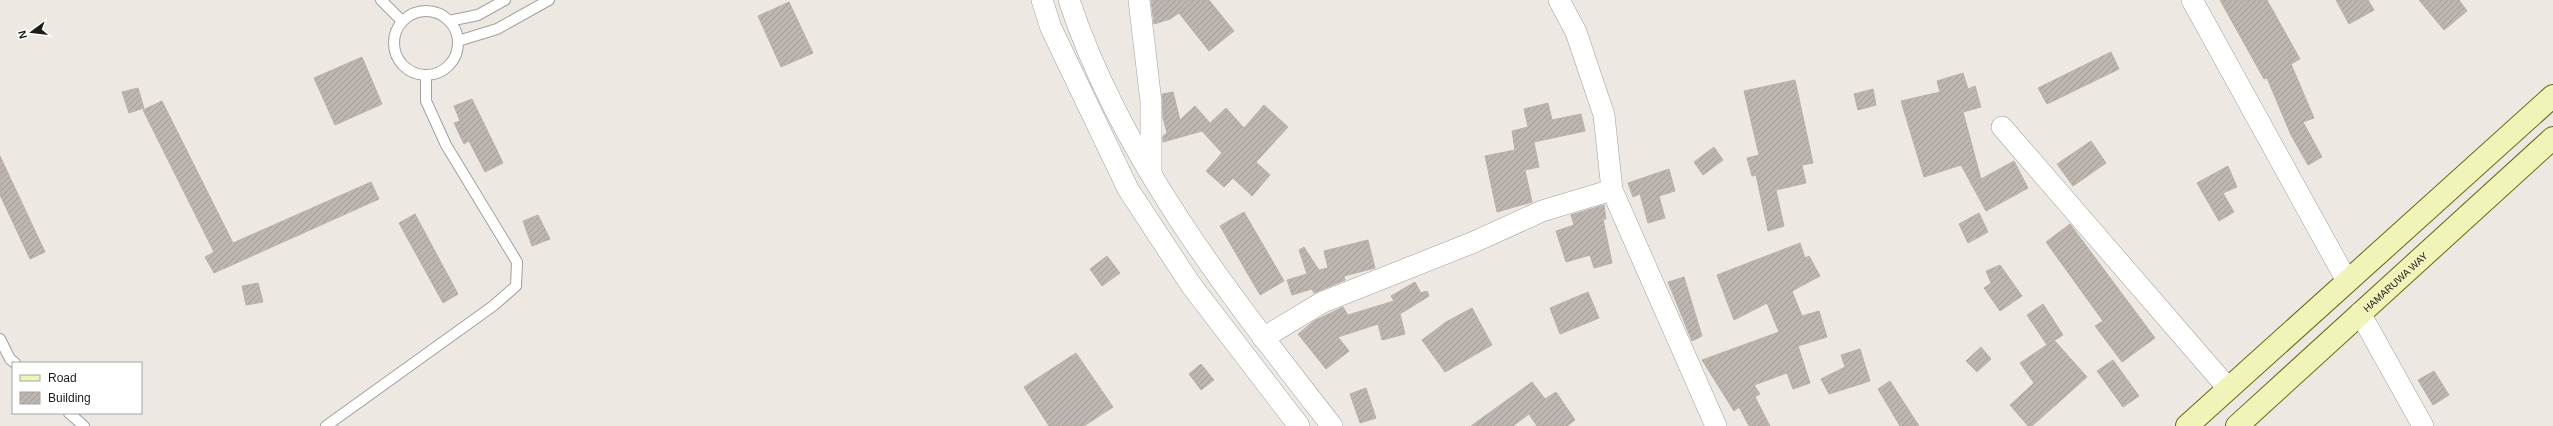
<svg xmlns="http://www.w3.org/2000/svg" width="2553" height="426" viewBox="0 0 2553 426" font-family="Helvetica,sans-serif">
<style>
.building{fill:url(#building-hatch);stroke:#bdb0a6}
.lines{fill:none;stroke-linecap:round;stroke-linejoin:round}
.service-casing{stroke:#a0a0a0;stroke-width:12}
.minor-casing{stroke:#a0a0a0;stroke-width:22}
.secondary-casing{stroke:#5e6a0c;stroke-width:24}
.service{stroke:#fff;stroke-width:10}
.minor{stroke:#fff;stroke-width:21}
.secondary{stroke:#f0f4b9;stroke-width:22}
.labels{text-anchor:middle;dominant-baseline:central;stroke-width:3;stroke-linejoin:round;paint-order:stroke}
.street-label{font-size:10px;fill:#1c1c1c;stroke:#fff}
</style>
<defs>
<pattern id="building-hatch" width="6" height="6" patternUnits="userSpaceOnUse"><rect width="6" height="6" fill="#bdb5af"/><path d="M-1 1l2-2M0 6l6-6M5 7l2-2" fill="none" stroke="#a29b96"/></pattern>
</defs>
<rect width="100%" height="100%" fill="#ede9e2"/>
<g class="building">
<polygon points="1151,0 1209,0 1234,31 1209,51 1179,13 1170,19 1154,24"/>
<polygon points="2220,0 2267,0 2300,59 2291,64 2314,118 2303,122 2322,157 2308,165 2291,135 2267,78 2264,79"/>
<polygon points="2336,0 2368,0 2374,10 2349,24"/>
<polygon points="2419,0 2459,0 2467,11 2444,30"/>
<polygon points="789,2 813,53 781,67 758,16"/>
<polygon points="2111,52 2119,69 2047,104 2038,88"/>
<polygon points="362,57 382,104 335,125 314,78"/>
<polygon points="1963,73 1968,89 1975,86 1981,107 1963,112 1981,179 2014,161 2028,188 1986,211 1961,165 1924,177 1901,101 1940,92 1937,81"/>
<polygon points="1795,80 1813,163 1802,165 1806,183 1776,190 1784,226 1768,231 1756,175 1752,176 1747,158 1759,155 1744,91"/>
<polygon points="138,88 144,108 129,113 122,92"/>
<polygon points="1873,89 1876,105 1858,110 1854,94"/>
<polygon points="1173,92 1180,120 1195,106 1210,123 1226,108 1244,128 1264,105 1288,127 1256,162 1270,175 1252,196 1233,178 1224,187 1206,171 1222,153 1202,131 1163,142 1163,136 1167,133 1163,118 1162,94"/>
<polygon points="472,99 503,163 485,172 469,141 464,144 454,123 460,121 454,106"/>
<polygon points="162,101 233,243 371,182 379,199 214,273 205,257 214,252 143,110"/>
<polygon points="1548,103 1552,120 1581,114 1585,131 1534,142 1539,167 1525,170 1532,202 1497,212 1485,156 1515,150 1512,131 1528,127 1524,109"/>
<polygon points="2091,141 2106,163 2073,186 2057,164"/>
<polygon points="1714,147 1723,160 1703,175 1694,162"/>
<polygon points="0,156 45,252 30,259 0,195"/>
<polygon points="2228,166 2237,187 2223,193 2234,212 2219,221 2197,183"/>
<polygon points="1669,169 1675,191 1659,196 1665,218 1648,223 1640,194 1633,197 1628,183"/>
<polygon points="1604,205 1606,219 1603,219 1612,263 1594,268 1590,255 1566,262 1556,231 1574,225 1571,215"/>
<polygon points="1244,212 1284,281 1260,295 1220,226"/>
<polygon points="1979,213 1988,232 1968,243 1959,224"/>
<polygon points="415,214 458,294 443,303 399,223"/>
<polygon points="538,215 550,239 532,246 523,221"/>
<polygon points="2070,224 2155,338 2122,362 2095,326 2103,321 2046,242"/>
<polygon points="1368,240 1375,268 1344,276 1345,280 1314,293 1312,289 1292,295 1287,280 1307,274 1299,250 1304,247 1319,270 1328,268 1324,251"/>
<polygon points="1800,243 1805,258 1809,256 1820,276 1792,291 1802,316 1819,311 1827,337 1798,346 1810,383 1793,389 1787,373 1754,385 1760,394 1755,397 1770,426 1749,426 1739,407 1734,411 1702,360 1779,332 1767,303 1734,320 1717,275"/>
<polygon points="1107,256 1120,273 1102,286 1090,269"/>
<polygon points="2000,265 2022,296 2000,311 1984,288 1991,283 1986,271"/>
<polygon points="1684,277 1702,336 1692,341 1668,282"/>
<polygon points="1415,282 1421,293 1427,291 1429,296 1400,314 1405,334 1382,340 1378,324 1338,337 1349,351 1326,369 1298,334 1314,321 1343,307 1348,315 1394,301 1391,296"/>
<polygon points="258,283 263,302 246,305 242,286"/>
<polygon points="1588,292 1599,318 1560,334 1550,308"/>
<polygon points="2043,304 2063,335 2047,345 2027,315"/>
<polygon points="1472,308 1492,345 1445,372 1422,340 1446,322"/>
<polygon points="2054,340 2087,377 2032,426 2028,426 2010,405 2034,383 2020,363"/>
<polygon points="1981,347 1991,359 1977,372 1966,361"/>
<polygon points="1860,349 1870,381 1829,394 1821,379 1845,367 1841,355"/>
<polygon points="1076,353 1113,407 1084,426 1049,426 1024,387"/>
<polygon points="2113,360 2139,396 2123,407 2097,371"/>
<polygon points="1201,364 1214,380 1201,390 1189,374"/>
<polygon points="2434,371 2449,395 2433,405 2418,380"/>
<polygon points="1890,381 1919,426 1900,426 1878,389"/>
<polygon points="1532,382 1545,399 1556,392 1575,420 1567,426 1537,426 1529,414 1513,426 1471,426"/>
<polygon points="1366,388 1376,418 1360,423 1350,394"/>
</g>
<g class="lines">
<g class="service-casing">
<g id="service">
<polyline points="381,0 402,21"/>
<circle cx="426" cy="43" r="32"/>
<polyline points="449,21 478,15 505,0"/>
<polyline points="458,41 497,29 549,0"/>
<polyline points="0,339 10,359 15,363"/>
<polyline points="69,413 84,426"/>
<polyline points="326,426 493,306 516,286 517,262 446,145 426,101 426,76"/>
</g>
</g>
<g class="minor-casing">
<g id="minor">
<polyline points="1042,0 1051,28 1128,189 1191,285 1299,426"/>
<path d="M1069 0C1122 160 1230 295 1332 426"/>
<polyline points="1139,0 1151,102 1151,173"/>
<polyline points="1559,0 1576,32 1604,115 1612,190 1716,426"/>
<polyline points="2192,0 2347,281"/>
<polyline points="2002,127 2227,387"/>
<polyline points="2360,313 2423,426"/>
<polyline points="1263,338 1323,302 1474,242 1542,211 1612,190"/>
</g>
</g>
<g class="secondary-casing">
<g id="secondary">
<polyline points="2187,426 2553,96"/>
<path id="s1" d="M2237 426 2553 138"/>
</g>
</g>
<use href="#service" class="service"/>
<use href="#minor" class="minor"/>
<use href="#secondary" class="secondary"/>
</g>
<g class="labels">
<g class="street-label">
<text stroke="none"><textPath href="#s1" startOffset="214">HAMARUWA WAY</textPath></text>
</g>
</g>
<rect x="12" y="362" width="130" height="52" fill="#ffffff" stroke="#a4a4a4"/>
<rect x="20" y="375" width="20" height="6" fill="#f0f4b9" stroke="#a4a4a4"/>
<text x="48" y="382" font-size="12" fill="#1c1c1c">Road</text>
<rect x="20" y="392" width="20" height="12" fill="url(#building-hatch)" stroke="#a4a4a4"/>
<text x="48" y="402" font-size="12" fill="#1c1c1c">Building</text>
<g transform="translate(32 32) rotate(255)" stroke="#ffffff" stroke-width="3" paint-order="stroke">
<path d="M0-3L7 15L0 10L-7 15Z" fill="#1c1c1c"/>
<text y="-6" font-size="11" font-weight="bold" text-anchor="middle" fill="#1c1c1c">N</text>
</g>
</svg>
